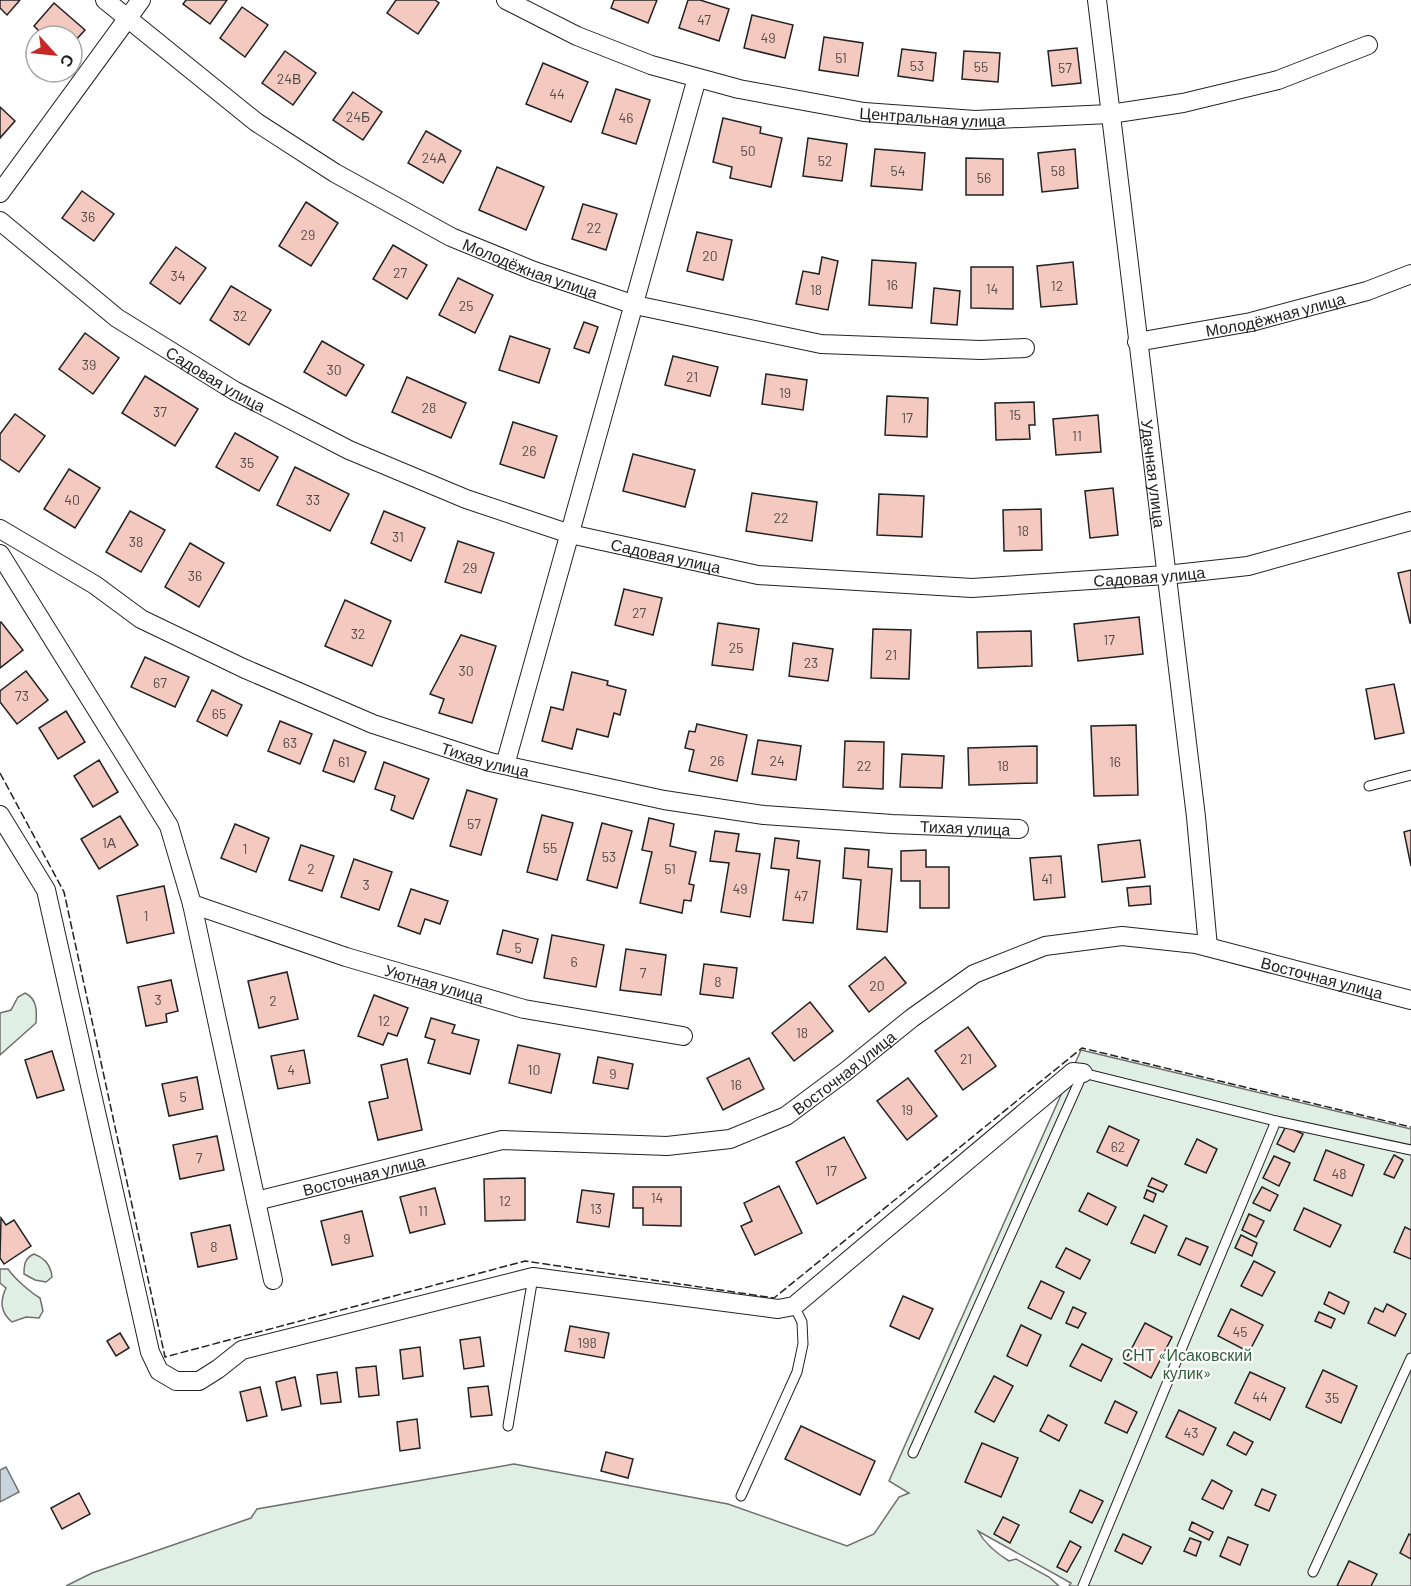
<svg xmlns="http://www.w3.org/2000/svg" width="1411" height="1586" viewBox="0 0 1411 1586" font-family="Barlow,sans-serif">
<style>
.green{fill:#e0efe3;stroke:#6f6f6f;stroke-width:1.5}
.water{fill:#c7d3dd;stroke:#6f6f6f;stroke-width:1.5}
.building{fill:#f3c9c0;stroke:#222;stroke-width:1.5}
.lines{fill:none;stroke-linecap:round;stroke-linejoin:round}
.service-casing{stroke:#222;stroke-width:11}
.minor-casing{stroke:#222;stroke-width:20}
.service{stroke:#fff;stroke-width:9}
.minor{stroke:#fff;stroke-width:18}
.fence{stroke:#222;stroke-width:1.5;stroke-dasharray:8 3;stroke-linecap:butt}
.labels{text-anchor:middle;dominant-baseline:central;stroke-width:4.5;stroke-linejoin:round;paint-order:stroke}
.number-label{font-size:14px;fill:#564c4a}
.street-label{font-size:16px;fill:#222;stroke:#fff}
.park-label{font-size:16px;fill:#2f5e38;stroke:#fff}
</style>
<rect width="100%" height="100%" fill="#fff"/>
<g class="green">
<path d="M25 993C37 999 37 1010 36 1023L0 1055V1013L11 1010 18 997Z"/>
<path d="M1081 1050 1411 1129V1586H1069L1071 1583 978 1531C985 1544 996 1553 1009 1561L1016 1559 1049 1577 1059 1586H66L92 1573 251 1518 257 1509 514 1464 728 1504 847 1546 874 1534 899 1497 909 1493 889 1481Z"/>
<path d="M34 1254C45 1258 51 1266 52 1277L46 1282 35 1280 24 1274C24 1264 25 1258 34 1254Z"/>
<path d="M0 1269H8C15 1279 30 1292 40 1298L43 1311 39 1318 26 1317 12 1322C0 1312 0 1301 6 1288L0 1283Z"/>
</g>
<polygon class="water" points="6,1467 19,1492 0,1502 0,1470"/>
<g class="building">
<polygon points="0,0 20,0 7,15 0,8"/>
<polygon points="186,0 227,0 210,24 183,4"/>
<polygon points="396,0 435,0 439,3 418,34 387,13"/>
<polygon points="614,0 657,0 648,23 611,8"/>
<polygon points="688,0 700,0 729,9 719,41 679,28"/>
<polygon points="54,3 85,30 72,44 72,36 44,36 34,26"/>
<polygon points="242,7 268,25 245,57 220,38"/>
<polygon points="752,15 793,25 785,58 744,48"/>
<polygon points="824,37 863,43 858,76 819,70"/>
<polygon points="1077,48 1081,83 1052,86 1048,51"/>
<polygon points="902,49 936,53 933,81 898,76"/>
<polygon points="285,51 316,73 293,105 262,83"/>
<polygon points="964,51 1000,53 998,82 962,79"/>
<polygon points="543,63 588,82 571,122 526,104"/>
<polygon points="616,89 650,100 636,144 602,133"/>
<polygon points="353,92 382,112 363,140 333,120"/>
<polygon points="0,107 15,121 0,138"/>
<polygon points="723,118 761,127 760,133 782,138 771,187 730,178 732,167 713,162"/>
<polygon points="426,131 461,151 443,183 408,163"/>
<polygon points="808,138 847,144 842,181 803,176"/>
<polygon points="875,149 925,153 922,190 871,186"/>
<polygon points="1075,149 1078,188 1042,192 1038,153"/>
<polygon points="966,158 1003,159 1003,195 966,195"/>
<polygon points="497,167 544,187 526,230 479,210"/>
<polygon points="82,191 114,214 94,241 62,218"/>
<polygon points="306,202 338,223 311,266 279,246"/>
<polygon points="583,204 617,214 606,250 572,239"/>
<polygon points="697,232 732,240 723,280 687,271"/>
<polygon points="393,245 427,265 407,299 373,279"/>
<polygon points="176,247 206,268 180,304 150,283"/>
<polygon points="822,257 838,261 828,310 796,304 803,271 819,274"/>
<polygon points="872,260 916,263 912,308 869,305"/>
<polygon points="1073,262 1077,304 1041,307 1037,266"/>
<polygon points="971,267 1013,267 1013,309 971,308"/>
<polygon points="458,278 493,295 475,333 439,315"/>
<polygon points="231,286 271,310 249,345 210,320"/>
<polygon points="934,288 960,291 957,325 931,323"/>
<polygon points="584,322 598,327 589,353 574,348"/>
<polygon points="85,333 119,358 93,394 59,369"/>
<polygon points="510,336 550,349 539,383 499,370"/>
<polygon points="322,341 364,365 346,396 304,372"/>
<polygon points="673,356 718,367 710,396 665,385"/>
<polygon points="766,374 807,380 803,410 762,404"/>
<polygon points="145,376 198,409 175,446 122,413"/>
<polygon points="407,377 466,403 451,438 392,412"/>
<polygon points="887,396 928,398 927,437 885,435"/>
<polygon points="1034,402 1035,425 1029,425 1030,439 996,440 995,403"/>
<polygon points="15,414 45,436 19,472 0,459 0,434"/>
<polygon points="1098,415 1101,452 1056,455 1053,419"/>
<polygon points="513,422 557,436 544,478 500,464"/>
<polygon points="235,433 278,457 259,491 216,467"/>
<polygon points="633,454 695,470 685,507 623,491"/>
<polygon points="295,467 349,494 330,531 277,505"/>
<polygon points="69,469 100,488 75,528 44,509"/>
<polygon points="1113,488 1118,535 1090,538 1085,491"/>
<polygon points="752,493 817,502 812,541 746,531"/>
<polygon points="879,494 924,496 922,537 877,535"/>
<polygon points="1041,509 1042,550 1004,551 1003,510"/>
<polygon points="130,511 165,530 141,572 106,552"/>
<polygon points="384,511 425,528 411,561 371,543"/>
<polygon points="458,541 494,553 481,593 445,582"/>
<polygon points="190,543 224,563 199,607 165,587"/>
<polygon points="1411,570 1411,623 1410,623 1398,573"/>
<polygon points="624,589 662,598 653,635 615,625"/>
<polygon points="345,600 391,621 372,666 325,646"/>
<polygon points="1139,617 1143,654 1078,661 1074,624"/>
<polygon points="1,622 23,650 0,668 0,623"/>
<polygon points="718,623 759,629 753,670 712,665"/>
<polygon points="873,629 911,630 909,679 871,678"/>
<polygon points="1031,631 1032,666 978,668 977,632"/>
<polygon points="461,635 496,646 472,723 439,713 444,699 430,694"/>
<polygon points="793,643 833,649 828,681 789,676"/>
<polygon points="145,657 189,677 175,707 131,687"/>
<polygon points="26,671 48,700 17,724 0,702 0,691"/>
<polygon points="572,672 608,681 607,685 626,690 620,715 614,713 608,737 577,729 572,749 542,741 551,707 563,710"/>
<polygon points="1394,684 1404,733 1375,739 1366,689"/>
<polygon points="212,690 242,705 227,736 197,721"/>
<polygon points="66,711 85,742 58,759 39,728"/>
<polygon points="280,721 312,734 300,764 268,751"/>
<polygon points="697,724 747,735 737,781 689,771 694,750 685,748 689,731 695,732"/>
<polygon points="1136,725 1138,795 1094,796 1091,726"/>
<polygon points="334,740 366,752 354,782 323,771"/>
<polygon points="758,740 801,746 796,780 752,774"/>
<polygon points="845,741 884,742 883,789 843,787"/>
<polygon points="1037,746 1037,783 969,785 968,748"/>
<polygon points="902,754 944,756 942,788 900,787"/>
<polygon points="99,760 118,792 93,807 74,776"/>
<polygon points="384,762 429,779 413,819 391,810 395,796 375,789"/>
<polygon points="467,790 497,799 481,855 450,846"/>
<polygon points="542,815 573,823 557,880 527,872"/>
<polygon points="120,816 138,845 99,869 81,839"/>
<polygon points="649,818 674,824 670,846 696,852 689,884 694,885 691,901 684,900 682,913 640,903 652,852 642,850"/>
<polygon points="602,823 632,831 617,888 587,880"/>
<polygon points="235,824 269,838 256,872 221,858"/>
<polygon points="1411,830 1411,866 1404,832"/>
<polygon points="715,831 739,834 736,851 760,854 750,917 721,912 729,863 710,861"/>
<polygon points="775,838 799,841 797,858 820,861 813,923 783,920 789,870 771,868"/>
<polygon points="1140,840 1145,877 1102,882 1098,845"/>
<polygon points="301,845 334,856 322,891 289,880"/>
<polygon points="845,848 869,850 868,867 892,869 887,932 857,929 861,880 843,878"/>
<polygon points="926,850 926,867 949,867 949,908 920,908 920,881 901,881 901,851"/>
<polygon points="1061,856 1065,897 1034,900 1030,858"/>
<polygon points="354,859 392,872 379,910 341,897"/>
<polygon points="164,886 174,933 127,943 117,896"/>
<polygon points="1150,886 1151,904 1129,906 1127,888"/>
<polygon points="411,889 448,901 440,924 425,919 420,934 398,926"/>
<polygon points="503,930 538,939 532,963 497,954"/>
<polygon points="552,935 604,945 596,987 544,978"/>
<polygon points="626,949 666,955 661,995 620,990"/>
<polygon points="885,957 906,983 869,1012 849,986"/>
<polygon points="704,964 737,968 733,998 700,994"/>
<polygon points="287,972 298,1019 259,1028 248,981"/>
<polygon points="171,980 178,1011 166,1014 167,1022 146,1026 138,987"/>
<polygon points="374,995 408,1008 397,1036 388,1033 383,1045 358,1036"/>
<polygon points="810,1002 833,1031 794,1061 772,1033"/>
<polygon points="431,1018 455,1025 452,1033 479,1040 470,1074 428,1063 435,1040 425,1037"/>
<polygon points="968,1027 996,1066 963,1090 935,1051"/>
<polygon points="518,1045 560,1054 551,1093 509,1083"/>
<polygon points="304,1050 310,1083 278,1089 271,1056"/>
<polygon points="52,1051 64,1090 37,1098 25,1060"/>
<polygon points="598,1057 633,1064 628,1089 593,1083"/>
<polygon points="749,1058 764,1089 723,1110 707,1078"/>
<polygon points="407,1059 422,1130 378,1140 369,1102 388,1098 381,1065"/>
<polygon points="197,1077 203,1109 169,1116 162,1084"/>
<polygon points="908,1078 937,1116 907,1140 877,1101"/>
<polygon points="1109,1126 1139,1140 1127,1166 1097,1152"/>
<polygon points="1286,1126 1303,1134 1294,1152 1277,1144"/>
<polygon points="217,1136 224,1170 180,1179 173,1145"/>
<polygon points="844,1137 866,1178 817,1204 796,1162"/>
<polygon points="1197,1139 1217,1149 1206,1173 1185,1164"/>
<polygon points="1326,1150 1364,1165 1352,1196 1314,1180"/>
<polygon points="1394,1155 1403,1160 1394,1178 1384,1174"/>
<polygon points="1274,1156 1290,1163 1279,1186 1263,1178"/>
<polygon points="525,1178 525,1220 485,1221 484,1179"/>
<polygon points="1152,1178 1167,1185 1163,1192 1148,1186"/>
<polygon points="779,1186 802,1233 755,1255 741,1226 752,1221 744,1203"/>
<polygon points="633,1187 681,1187 681,1226 643,1225 643,1208 633,1208"/>
<polygon points="1262,1187 1278,1195 1270,1211 1253,1203"/>
<polygon points="435,1188 445,1224 410,1233 400,1197"/>
<polygon points="582,1190 614,1194 609,1227 577,1222"/>
<polygon points="1147,1190 1156,1194 1153,1202 1144,1198"/>
<polygon points="1088,1193 1116,1207 1107,1225 1079,1211"/>
<polygon points="1304,1208 1341,1225 1330,1247 1294,1230"/>
<polygon points="362,1211 373,1256 332,1265 321,1221"/>
<polygon points="1249,1214 1264,1221 1256,1237 1242,1230"/>
<polygon points="1144,1215 1167,1226 1155,1253 1131,1243"/>
<polygon points="1,1218 6,1225 14,1220 31,1246 4,1264 0,1258"/>
<polygon points="230,1225 237,1259 198,1267 191,1233"/>
<polygon points="1405,1227 1411,1230 1411,1259 1394,1252"/>
<polygon points="1241,1235 1257,1243 1252,1256 1235,1248"/>
<polygon points="1186,1238 1208,1247 1200,1265 1178,1255"/>
<polygon points="1066,1248 1090,1260 1080,1279 1056,1267"/>
<polygon points="1254,1261 1275,1272 1262,1296 1241,1286"/>
<polygon points="1041,1281 1064,1292 1051,1319 1028,1308"/>
<polygon points="1329,1292 1349,1302 1344,1314 1324,1304"/>
<polygon points="903,1296 933,1309 919,1339 890,1326"/>
<polygon points="1387,1304 1406,1314 1395,1336 1368,1323 1375,1308 1383,1312"/>
<polygon points="1073,1307 1086,1313 1078,1328 1066,1323"/>
<polygon points="1231,1309 1263,1325 1249,1352 1218,1336"/>
<polygon points="1319,1312 1335,1319 1331,1328 1315,1321"/>
<polygon points="1145,1323 1172,1337 1151,1378 1124,1363"/>
<polygon points="1021,1325 1041,1335 1027,1366 1007,1356"/>
<polygon points="570,1326 609,1333 604,1358 565,1351"/>
<polygon points="120,1333 129,1348 116,1356 107,1341"/>
<polygon points="480,1337 484,1366 464,1369 460,1340"/>
<polygon points="1082,1344 1112,1359 1101,1381 1070,1366"/>
<polygon points="420,1347 423,1376 403,1379 400,1350"/>
<polygon points="376,1366 379,1395 359,1397 356,1368"/>
<polygon points="1323,1370 1357,1386 1341,1423 1306,1407"/>
<polygon points="337,1372 341,1402 321,1404 317,1375"/>
<polygon points="1250,1372 1285,1388 1270,1420 1235,1403"/>
<polygon points="994,1376 1013,1386 994,1422 975,1412"/>
<polygon points="295,1377 301,1406 282,1410 276,1382"/>
<polygon points="488,1386 492,1415 471,1417 468,1388"/>
<polygon points="260,1387 267,1416 247,1421 240,1392"/>
<polygon points="1115,1401 1137,1412 1127,1433 1105,1423"/>
<polygon points="1179,1410 1216,1428 1203,1455 1166,1437"/>
<polygon points="1048,1415 1067,1425 1059,1441 1040,1431"/>
<polygon points="417,1419 420,1448 400,1451 397,1422"/>
<polygon points="801,1426 875,1461 860,1495 785,1459"/>
<polygon points="1234,1432 1253,1442 1246,1455 1227,1445"/>
<polygon points="982,1443 1018,1458 1001,1497 965,1482"/>
<polygon points="606,1452 633,1459 628,1478 601,1471"/>
<polygon points="1212,1480 1232,1491 1223,1509 1202,1499"/>
<polygon points="1262,1489 1276,1495 1269,1511 1255,1505"/>
<polygon points="1080,1490 1103,1501 1092,1523 1070,1512"/>
<polygon points="79,1493 90,1514 62,1529 51,1508"/>
<polygon points="1003,1517 1019,1525 1010,1543 994,1534"/>
<polygon points="1192,1522 1213,1532 1209,1540 1189,1530"/>
<polygon points="1123,1534 1151,1547 1142,1564 1115,1551"/>
<polygon points="1409,1534 1411,1535 1411,1559 1400,1553"/>
<polygon points="1228,1537 1248,1545 1240,1565 1220,1556"/>
<polygon points="1190,1538 1201,1542 1196,1556 1184,1551"/>
<polygon points="1070,1541 1081,1547 1067,1572 1057,1567"/>
<polygon points="1349,1561 1377,1574 1371,1586 1337,1586"/>
</g>
<g class="lines">
<g class="service-casing">
<g id="service">
<polyline points="1369,786 1411,775"/>
<polyline points="508,1426 533,1277"/>
<polyline points="913,1453 1083,1073 1276,1121 1411,1150"/>
<polyline points="741,1496 797,1372 803,1344 802,1322 794,1306"/>
<polyline points="1313,1572 1411,1358"/>
<polyline points="1083,1586 1276,1121"/>
</g>
</g>
<g class="minor-casing">
<g id="minor">
<path id="s1" d="M105 0 256 122 335 173 451 237 534 271 635 305 821 344 981 350 1025 348"/>
<path id="s2" d="M506 0 577 36 651 65 739 89 864 112 975 120 1110 114 1183 103 1278 80 1368 45"/>
<path id="s3" d="M1097 0 1196 817 1208 947"/>
<polyline points="0,193 141,0"/>
<path id="s4" d="M0 221 117 318 235 391 349 450 466 499 570 534 758 575 972 588 1166 575 1248 566 1411 521"/>
<path id="s5" d="M1137 342 1251 322 1367 291 1411 274"/>
<path id="s6" d="M0 529 95 585 141 619 243 668 373 724 490 762 664 800 764 815 892 824 1019 829"/>
<polyline points="0,554 169,826 192,904 273,1280"/>
<polyline points="505,765 697,78"/>
<polyline points="0,815 46,890 150,1352 159,1371 176,1381 199,1381 218,1369 242,1350 533,1277 778,1309 794,1306 1073,1072 1083,1073"/>
<path id="s7" d="M192 904 346 957 524 1009 683 1036"/>
<path id="s8" d="M256 1201 502 1140 667 1146 730 1139 786 1116 845 1072 912 1018 974 974 1045 946 1122 936 1196 944 1411 1000"/>
</g>
</g>
<use href="#service" class="service"/>
<use href="#minor" class="minor"/>
<polyline class="fence" points="0,773 64,892 165,1357 525,1261 774,1298 1082,1048 1411,1127"/>
</g>
<g class="labels">
<g class="number-label">
<text x="704" y="19">47</text>
<text x="768" y="37">49</text>
<text x="841" y="57">51</text>
<text x="917" y="65">53</text>
<text x="981" y="66">55</text>
<text x="1065" y="67">57</text>
<text x="289" y="78">24В</text>
<text x="557" y="93">44</text>
<text x="358" y="116">24Б</text>
<text x="626" y="117">46</text>
<text x="748" y="150">50</text>
<text x="434" y="157">24А</text>
<text x="825" y="160">52</text>
<text x="898" y="170">54</text>
<text x="1058" y="170">58</text>
<text x="984" y="177">56</text>
<text x="88" y="216">36</text>
<text x="594" y="227">22</text>
<text x="308" y="234">29</text>
<text x="710" y="255">20</text>
<text x="400" y="272">27</text>
<text x="178" y="275">34</text>
<text x="892" y="284">16</text>
<text x="1057" y="285">12</text>
<text x="992" y="288">14</text>
<text x="816" y="289">18</text>
<text x="466" y="305">25</text>
<text x="240" y="315">32</text>
<text x="89" y="364">39</text>
<text x="334" y="369">30</text>
<text x="692" y="376">21</text>
<text x="785" y="392">19</text>
<text x="429" y="407">28</text>
<text x="160" y="411">37</text>
<text x="1015" y="414">15</text>
<text x="907" y="417">17</text>
<text x="1077" y="435">11</text>
<text x="529" y="450">26</text>
<text x="247" y="462">35</text>
<text x="72" y="499">40</text>
<text x="313" y="499">33</text>
<text x="781" y="517">22</text>
<text x="1023" y="530">18</text>
<text x="398" y="536">31</text>
<text x="136" y="541">38</text>
<text x="470" y="567">29</text>
<text x="195" y="575">36</text>
<text x="639" y="612">27</text>
<text x="358" y="633">32</text>
<text x="1109" y="639">17</text>
<text x="736" y="647">25</text>
<text x="891" y="654">21</text>
<text x="811" y="662">23</text>
<text x="466" y="670">30</text>
<text x="160" y="682">67</text>
<text x="22" y="695">73</text>
<text x="219" y="713">65</text>
<text x="290" y="742">63</text>
<text x="717" y="760">26</text>
<text x="777" y="760">24</text>
<text x="344" y="761">61</text>
<text x="1115" y="761">16</text>
<text x="864" y="765">22</text>
<text x="1003" y="765">18</text>
<text x="474" y="823">57</text>
<text x="109" y="842">1А</text>
<text x="550" y="847">55</text>
<text x="245" y="848">1</text>
<text x="609" y="856">53</text>
<text x="311" y="868">2</text>
<text x="670" y="868">51</text>
<text x="1047" y="878">41</text>
<text x="366" y="884">3</text>
<text x="740" y="888">49</text>
<text x="801" y="895">47</text>
<text x="146" y="915">1</text>
<text x="518" y="947">5</text>
<text x="574" y="961">6</text>
<text x="643" y="972">7</text>
<text x="718" y="981">8</text>
<text x="877" y="985">20</text>
<text x="158" y="999">3</text>
<text x="273" y="1000">2</text>
<text x="384" y="1020">12</text>
<text x="802" y="1032">18</text>
<text x="966" y="1058">21</text>
<text x="291" y="1069">4</text>
<text x="534" y="1069">10</text>
<text x="613" y="1073">9</text>
<text x="736" y="1084">16</text>
<text x="183" y="1096">5</text>
<text x="907" y="1109">19</text>
<text x="1118" y="1146">62</text>
<text x="199" y="1157">7</text>
<text x="831" y="1170">17</text>
<text x="1339" y="1173">48</text>
<text x="657" y="1197">14</text>
<text x="505" y="1200">12</text>
<text x="596" y="1208">13</text>
<text x="423" y="1210">11</text>
<text x="347" y="1238">9</text>
<text x="214" y="1246">8</text>
<text x="1240" y="1331">45</text>
<text x="587" y="1342">198</text>
<text x="1260" y="1396">44</text>
<text x="1332" y="1397">35</text>
<text x="1191" y="1432">43</text>
</g>
<g class="street-label">
<text stroke="none"><textPath href="#s2" startOffset="446">Центральная улица</textPath></text>
<text stroke="none"><textPath href="#s1" startOffset="506">Молодёжная улица</textPath></text>
<text stroke="none"><textPath href="#s5" startOffset="141">Молодёжная улица</textPath></text>
<text stroke="none"><textPath href="#s4" startOffset="268">Садовая улица</textPath></text>
<text stroke="none"><textPath href="#s3" startOffset="477">Удачная улица</textPath></text>
<text stroke="none"><textPath href="#s4" startOffset="754">Садовая улица</textPath></text>
<text stroke="none"><textPath href="#s4" startOffset="1240">Садовая улица</textPath></text>
<text stroke="none"><textPath href="#s6" startOffset="540">Тихая улица</textPath></text>
<text stroke="none"><textPath href="#s6" startOffset="1026">Тихая улица</textPath></text>
<text stroke="none"><textPath href="#s8" startOffset="1137">Восточная улица</textPath></text>
<text stroke="none"><textPath href="#s7" startOffset="255">Уютная улица</textPath></text>
<text stroke="none"><textPath href="#s8" startOffset="615">Восточная улица</textPath></text>
<text stroke="none"><textPath href="#s8" startOffset="111">Восточная улица</textPath></text>
</g>
<g class="park-label">
<text x="1187" y="1354">СНТ «Исаковский<tspan x="1187" dy="18">кулик»</tspan></text>
</g>
</g>
<g transform="translate(54 54) rotate(117)"><circle r="28" fill="#ffffff" stroke="#a7a7a7" stroke-width="1.5"/>
<path d="M0-4.5L10 22L0 15L-10 22Z" fill="#c62828"/>
<text y="-9" font-size="16" font-weight="bold" text-anchor="middle" fill="#222222">С</text>
</g>
</svg>
